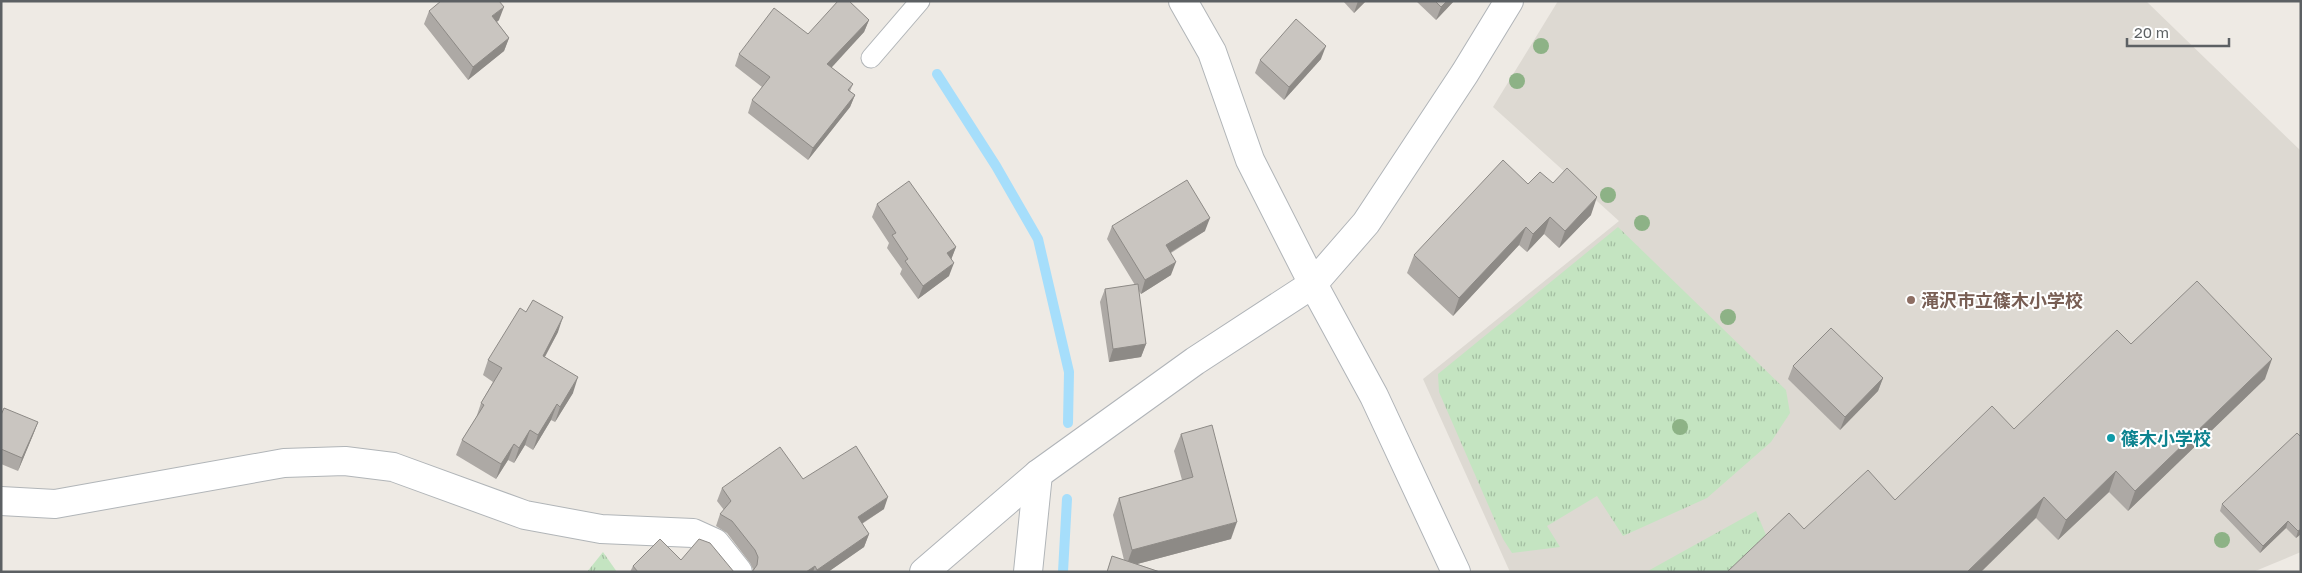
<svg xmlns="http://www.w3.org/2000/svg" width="2302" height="573" viewBox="0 0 2302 573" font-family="'Golos Text','Noto Sans JP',sans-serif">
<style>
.education{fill:#ddd9d2}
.grass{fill:url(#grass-tufts)}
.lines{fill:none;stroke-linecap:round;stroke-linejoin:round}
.stream{stroke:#a6defb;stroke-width:10}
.lane-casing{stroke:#b1b5b8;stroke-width:21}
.street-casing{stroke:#b1b5b8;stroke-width:30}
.secondary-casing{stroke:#b0b4b8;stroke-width:30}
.lane{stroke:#fff;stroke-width:19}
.street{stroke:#fff;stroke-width:28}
.secondary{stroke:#fff;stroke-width:28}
.tree{fill:#8db286}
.wall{fill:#ada9a5}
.shaded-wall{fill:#8d8a86}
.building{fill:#c9c5c0;stroke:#8d8a86}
.education-dot{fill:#8d6e63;stroke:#fff;stroke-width:2}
.culture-dot{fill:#0f9aa8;stroke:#fff;stroke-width:2}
.labels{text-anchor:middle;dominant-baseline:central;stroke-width:4;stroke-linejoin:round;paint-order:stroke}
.education-label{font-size:18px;font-weight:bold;fill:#785e54;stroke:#fff;text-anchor:start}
.culture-label{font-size:18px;font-weight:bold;fill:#0d838f;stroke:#fff;text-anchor:start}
</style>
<defs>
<pattern id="grass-tufts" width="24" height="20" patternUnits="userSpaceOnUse" patternTransform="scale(1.25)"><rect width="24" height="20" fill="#c4e4c1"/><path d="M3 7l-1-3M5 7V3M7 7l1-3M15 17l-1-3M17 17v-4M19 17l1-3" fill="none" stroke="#a2bca0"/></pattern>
</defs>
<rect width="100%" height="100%" fill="#eeeae4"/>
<polygon class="education" points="1558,1 2146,1 2301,151 2301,552 2253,572 1510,572 1423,379 1619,221 1493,107"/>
<g class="grass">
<polygon points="1618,227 1786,390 1790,413 1771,442 1707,498 1623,536 1597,496 1547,526 1560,547 1512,553 1503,539 1439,392 1438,374"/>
<polygon points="1756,511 1766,535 1730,572 1646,572"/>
<polygon points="603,552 617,572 587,572"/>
</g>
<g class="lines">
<g class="stream">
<polyline points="937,74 996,166 1038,239 1069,372 1068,423"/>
<polyline points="1063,572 1067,499"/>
</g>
<g class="lane-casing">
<polyline id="lane" points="871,58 920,1"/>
</g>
<g class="street-casing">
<g id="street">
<polyline points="1183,1 1212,52 1250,160 1313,284"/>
<polyline points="1,501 55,504 284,463 345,461 393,467 525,515 601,529 693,533 715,543 738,572"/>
<polyline points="1028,572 1038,474"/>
</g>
</g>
<g class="secondary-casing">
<g id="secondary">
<polyline points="1313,284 1374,396 1456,572"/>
<polyline points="924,572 1038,474 1195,361 1313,284 1366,223 1465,73 1509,1"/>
</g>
</g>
<use href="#lane" class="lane"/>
<use href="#street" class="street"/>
<use href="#secondary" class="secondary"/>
</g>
<g class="tree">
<circle cx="1541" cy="46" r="8"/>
<circle cx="1517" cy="81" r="8"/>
<circle cx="1608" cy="195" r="8"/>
<circle cx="1642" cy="223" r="8"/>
<circle cx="1728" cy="317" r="8"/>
<circle cx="1680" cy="427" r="8"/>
<circle cx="2222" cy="540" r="8"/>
</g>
<g class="wall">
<polygon points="1343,1 1366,1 1354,13"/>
<polygon points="1416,1 1454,1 1436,20"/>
<polygon points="429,11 499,20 497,22 509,38 504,51 468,80 424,24"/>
<polygon points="869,20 864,32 831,67 853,84 850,91 855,95 850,107 808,160 748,113 752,100 762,87 735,66 739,54 808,34"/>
<polygon points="1321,59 1284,100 1255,73 1260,60"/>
<polygon points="1553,183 1591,215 1559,248 1544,234 1527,252 1519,245 1453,316 1407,273 1414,255 1528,184"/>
<polygon points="877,204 956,247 951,259 949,276 918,299 900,274 902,269 887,248 889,243 872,217"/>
<polygon points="1112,226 1205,231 1171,253 1171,275 1141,294 1138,290 1146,344 1141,357 1109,362 1100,302 1105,289 1135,285 1107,239"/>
<polygon points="558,332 545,357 573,393 555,422 551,420 533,450 525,445 514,463 508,460 496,479 456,455 462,440 476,418 481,403 493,382 483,375 488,360"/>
<polygon points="2131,344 2265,379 2128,511 2109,492 2058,540 2036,518 1804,529 1895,500 2014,429"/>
<polygon points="1793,366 1883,378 1878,391 1840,430 1788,379"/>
<polygon points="1,415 38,422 33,435 18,471 1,464"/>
<polygon points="1181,434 1231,539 1137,564 1160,572 1107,572 1112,556 1124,560 1113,515 1119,498 1182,480 1174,451"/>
<polygon points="2301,437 2301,534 2296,538 2286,528 2260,553 2220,511 2222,504"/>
<polygon points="803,479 884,509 862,524 869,534 864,547 828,572 752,572 753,569 750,563 727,533 716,526 720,514 724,510 717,501 722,488"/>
<polygon points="681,560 734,572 630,572 633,566"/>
</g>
<g class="shaded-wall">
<polygon points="1358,1 1366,1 1354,13"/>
<polygon points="1447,1 1454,1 1436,20 1441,7"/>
<polygon points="504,7 499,20 487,29 492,16"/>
<polygon points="869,20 864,32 823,77 827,64"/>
<polygon points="509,38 504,51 468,80 473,67"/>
<polygon points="1326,46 1321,59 1284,100 1289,87"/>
<polygon points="855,95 850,107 808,160 813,148"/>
<polygon points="1597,197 1591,215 1559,248 1565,231"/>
<polygon points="1550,217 1544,234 1527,252 1533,234"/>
<polygon points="1210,218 1205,231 1161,258 1166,245"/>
<polygon points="1526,227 1519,245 1453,316 1459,298"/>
<polygon points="956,247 951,260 947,253"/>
<polygon points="1176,262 1171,275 1141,294 1145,280"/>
<polygon points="954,263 949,276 918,299 923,286"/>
<polygon points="563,317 558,332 537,371 543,356"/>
<polygon points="1146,344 1141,357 1109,362 1113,349"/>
<polygon points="2272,359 2265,379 2128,511 2135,491"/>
<polygon points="578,377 573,393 555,422 560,407"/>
<polygon points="1883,378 1878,391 1840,430 1845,417"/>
<polygon points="557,404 551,420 533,450 538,435"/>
<polygon points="38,422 33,435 18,471 22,458"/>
<polygon points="530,430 525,445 514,463 519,448"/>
<polygon points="514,444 508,460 496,479 501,464"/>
<polygon points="2116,471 2109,492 2058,540 2066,520"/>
<polygon points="888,497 884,509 853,529 858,517"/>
<polygon points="2044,497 2036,518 1981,572 1967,572"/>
<polygon points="2288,521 2286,528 2260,553 2263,546"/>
<polygon points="1237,522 1231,539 1126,567 1132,550"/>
<polygon points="2301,529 2301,534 2296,538 2298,531"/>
<polygon points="869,534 864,547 828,572 816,572 817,570"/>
<polygon points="815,566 813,572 806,572"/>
</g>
<g class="building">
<polygon points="441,1 499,1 504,7 492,16 509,38 473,67 429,11"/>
<polygon points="838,1 849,1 869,20 827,64 853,84 848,90 855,95 813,148 752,100 770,77 739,54 774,8 808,34"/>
<polygon points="1435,1 1447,1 1441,7"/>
<polygon points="1296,19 1326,46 1289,87 1260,60"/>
<polygon points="1503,160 1528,184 1540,172 1553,183 1567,168 1597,197 1565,231 1550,217 1533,234 1526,227 1459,298 1414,255"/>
<polygon points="1187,180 1210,218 1166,245 1176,262 1145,280 1112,226"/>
<polygon points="909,181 956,247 947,253 954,263 923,286 905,261 908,259 892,235 896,233 877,204"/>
<polygon points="2197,281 2272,359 2135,491 2116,471 2066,520 2044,497 1967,572 1727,572 1789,513 1804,529 1868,470 1895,500 1992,406 2014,429 2117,330 2131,344"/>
<polygon points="1138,284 1146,344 1113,349 1105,289"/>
<polygon points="533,300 563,317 543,356 578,377 560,407 557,404 538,435 530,430 519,448 514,444 501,464 462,440 484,405 481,403 502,368 488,360 520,308 526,312"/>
<polygon points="1831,328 1883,378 1845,417 1793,366"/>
<polygon points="4,408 38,422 22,458 1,449 1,415"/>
<polygon points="1212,425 1237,522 1132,550 1119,498 1193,477 1181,434"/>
<polygon points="2297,433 2301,437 2301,529 2298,531 2288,521 2263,546 2222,504"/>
<polygon points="856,446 888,497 858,517 869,534 817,570 815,566 806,572 752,572 757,565 758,557 755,550 732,521 720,514 731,501 722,488 780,447 803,479"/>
<polygon points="660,539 681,560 699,539 710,543 734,572 638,572 633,566"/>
<polygon points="1112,556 1160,572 1107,572"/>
</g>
<circle class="education-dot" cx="1911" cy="300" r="5"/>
<circle class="culture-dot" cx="2111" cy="438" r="5"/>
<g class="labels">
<g class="education-label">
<text x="1921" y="300">滝沢市立篠木小学校</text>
</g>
<g class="culture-label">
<text x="2121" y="438">篠木小学校</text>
</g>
</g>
<rect width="2302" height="573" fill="none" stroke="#5c6063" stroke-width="5"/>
<path d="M2127 38v8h102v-8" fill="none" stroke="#5c6063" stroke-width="2.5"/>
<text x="2134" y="38" font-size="15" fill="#5c6063" stroke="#ffffff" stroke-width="4" paint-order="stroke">20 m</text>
</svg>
